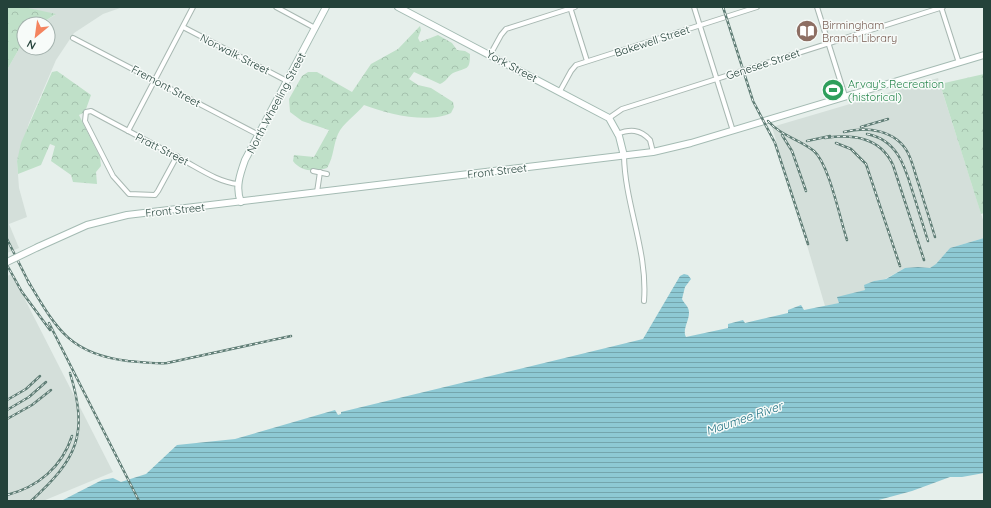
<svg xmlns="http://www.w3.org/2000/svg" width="991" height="508" viewBox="0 0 991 508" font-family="Quicksand,sans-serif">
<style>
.built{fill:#d4dfda}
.forest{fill:url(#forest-crowns)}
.water{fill:url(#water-rules)}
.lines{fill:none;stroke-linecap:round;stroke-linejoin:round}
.street-casing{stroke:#a8b8b2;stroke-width:6}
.secondary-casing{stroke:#a4bbb3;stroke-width:8}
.street{stroke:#fff;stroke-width:4}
.secondary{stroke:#fff;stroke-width:6}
.rail-casing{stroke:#5f7d75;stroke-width:2.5}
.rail{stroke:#f7fbf9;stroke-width:1;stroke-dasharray:3;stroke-linecap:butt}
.secondary-bridge-casing{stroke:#a4bbb3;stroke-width:8;stroke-linecap:butt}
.secondary-bridge{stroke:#fff;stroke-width:6}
.labels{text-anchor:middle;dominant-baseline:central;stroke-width:3;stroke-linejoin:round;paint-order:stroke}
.education-label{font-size:11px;fill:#785e54;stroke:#f7fbf9;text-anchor:start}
.street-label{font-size:11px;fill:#24423a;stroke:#f7fbf9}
.leisure-label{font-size:11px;fill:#27864d;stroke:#f7fbf9;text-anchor:start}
.water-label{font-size:12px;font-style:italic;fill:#1c6f80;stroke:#f7fbf9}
</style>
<defs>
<pattern id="forest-crowns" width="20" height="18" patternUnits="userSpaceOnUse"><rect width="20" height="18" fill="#bfe0c8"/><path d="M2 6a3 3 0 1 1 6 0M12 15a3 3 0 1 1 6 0" fill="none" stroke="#a4c1ad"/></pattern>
<pattern id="water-rules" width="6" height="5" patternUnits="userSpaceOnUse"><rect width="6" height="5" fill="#8ec9d4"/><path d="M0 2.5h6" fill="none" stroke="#74a5ad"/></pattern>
</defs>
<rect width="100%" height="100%" fill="#e6efeb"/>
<g class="built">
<polygon points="24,7 123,7 103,14 74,33 56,60 29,123 17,161 19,188 27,217 9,224 19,248 7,253 7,70 24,40 24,48 48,48 48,24 40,24 55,15"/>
<polygon points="938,78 984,223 984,238 950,248 936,265 930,268 918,267 905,268 885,279 874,281 865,290 838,298 840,303 825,306 772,127"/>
<polygon points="12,274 113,472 43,501 7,501 7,276"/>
</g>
<g class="forest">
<polygon points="7,7 24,7 56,14 40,24 24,24 24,40 7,70"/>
<path d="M420 26 421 30 418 38 420 42 438 35 452 43 457 50 465 51 470 54C470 71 467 67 453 73 448 76 446 82 440 84L414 72 409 79 418 85 431 88 453 102 454 107 451 113C428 124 387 114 364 105 356 115 343 123 338 134 333 145 334 157 327 168 315 172 301 172 293 161L294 155 314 157 329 130 302 121 290 112 289 99 302 76 308 72H317L352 92 371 64 398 49Z"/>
<polygon points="57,71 91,95 85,112 79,115 100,157 101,166 96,172 97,184 73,182 71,175 51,161 55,146 50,144 41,165 18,174 17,161 21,143 52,72"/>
<polygon points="984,74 984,213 981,214 940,84"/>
</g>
<path class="water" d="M984 238V473L962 477H950L912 491 875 501H61L102 480 113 478 121 482 146 474 177 445 235 439 335 410 338 415 341 414V412L643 339 680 276 684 274 688 275 691 279 685 287 682 299C684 304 689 306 689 313 689 321 682 330 686 337L728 328V324L743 320 745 323 788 313V310L801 305 804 310 839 303 837 297 865 290 864 285 874 281 886 279 905 268 918 267 930 268 936 264 950 248Z"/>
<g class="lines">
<g class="street-casing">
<g id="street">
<polyline points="276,7 315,28"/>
<polyline points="570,7 587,61"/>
<polyline points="694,7 733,131"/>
<polyline points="817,7 845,96"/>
<polyline points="941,7 959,63"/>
<polyline points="183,27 287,81"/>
<polyline points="73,38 259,135"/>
<polyline points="490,55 501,35 506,29 575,7"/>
<polyline points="560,91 571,71 576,65 757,7"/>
<polyline points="609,118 622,109 943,7"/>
<polyline points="128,131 193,7"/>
<path d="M617 134C630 129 640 129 650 140L653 152"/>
<path d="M177 156 158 191 155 195 129 194 113 176 85 121 86 112 91 111C120 127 150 142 179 158 197 167 217 182 238 184"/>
<path d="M624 156C625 205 648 251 644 301"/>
<polyline points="313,171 327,174"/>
<polyline points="317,192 320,172"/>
</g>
</g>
<g class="secondary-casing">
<g id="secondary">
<polyline points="398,7 609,118 619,136 624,156"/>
<path d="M241 202C235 188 240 174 245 160L326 7"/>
<polyline points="38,247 87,225 127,215 653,152 691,143 984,55"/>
</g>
</g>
<use href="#street" class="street"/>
<use href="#secondary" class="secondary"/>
<g class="rail-casing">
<g id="rail">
<polyline points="723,7 753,101 775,143 808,244"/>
<path d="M768 121C781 136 799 139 814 151 829 164 840 219 847 240"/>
<polyline points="861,127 888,119"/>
<path d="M844 132C867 126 896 130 908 153 913 163 915 174 919 185 924 202 930 220 935 237"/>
<path d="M867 134C898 140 905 167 913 193 918 209 923 225 928 241"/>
<polyline points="782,135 792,151 806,191"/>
<path d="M825 138C853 134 880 137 893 165L924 260"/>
<polyline points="807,141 830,136"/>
<polyline points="836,143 851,149 866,164 900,266"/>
<polyline points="7,239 30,285"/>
<polyline points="7,265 22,292 50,330"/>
<path d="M28 281C56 328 69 354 128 361 141 362 154 364 167 363L291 336"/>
<polyline points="49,323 139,501"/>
<polyline points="7,400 26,389 40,376"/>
<polyline points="7,410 29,397 46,382"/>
<polyline points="7,419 32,405 51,390"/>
<path d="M7 495C38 487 62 467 72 436"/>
<path d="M31 501C77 459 89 435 70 373"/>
</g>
</g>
<use href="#rail" class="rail"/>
<g class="secondary-bridge-casing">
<polyline id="secondary-bridge" points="7,262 38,247"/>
</g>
<use href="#secondary-bridge" class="secondary-bridge"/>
</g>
<defs>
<g id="library-disc" transform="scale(1.15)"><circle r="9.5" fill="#8d6e63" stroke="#f7fbf9"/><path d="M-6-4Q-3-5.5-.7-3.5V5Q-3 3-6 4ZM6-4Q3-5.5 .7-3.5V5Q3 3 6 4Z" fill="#fff"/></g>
<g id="stadium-disc" transform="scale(1.15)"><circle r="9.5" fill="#2e9e5b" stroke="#f7fbf9"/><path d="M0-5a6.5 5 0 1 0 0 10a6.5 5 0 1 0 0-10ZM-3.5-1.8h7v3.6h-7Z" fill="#fff"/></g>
</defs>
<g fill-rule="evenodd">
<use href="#library-disc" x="807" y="31"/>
<use href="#stadium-disc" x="833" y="90"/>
</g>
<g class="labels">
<g class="education-label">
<text x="822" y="25">Birmingham<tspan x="822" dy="13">Branch Library</tspan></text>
</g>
<g class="street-label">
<text transform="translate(652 41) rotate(-18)">Bakewell Street</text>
<text transform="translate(235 54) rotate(27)">Norwalk Street</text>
<text transform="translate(763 64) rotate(-18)">Genesee Street</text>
<text transform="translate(512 66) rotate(28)">York Street</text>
<text transform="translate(166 86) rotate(28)">Fremont Street</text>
<text transform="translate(276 103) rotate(-62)">North Wheeling Street</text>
<text transform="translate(162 149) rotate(27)">Pratt Street</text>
<text transform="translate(497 171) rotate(-7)">Front Street</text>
<text transform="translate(175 210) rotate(-6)">Front Street</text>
</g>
<g class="leisure-label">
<text x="848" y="84">Arvay's Recreation<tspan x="848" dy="13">(historical)</tspan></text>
</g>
<g class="water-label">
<text transform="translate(744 418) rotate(-19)">Maumee River</text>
</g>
</g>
<rect width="991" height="508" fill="none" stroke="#24423a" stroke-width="16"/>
<g transform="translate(36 36) rotate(209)"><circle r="19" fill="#f7fbf9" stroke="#a3b1ad"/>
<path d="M0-3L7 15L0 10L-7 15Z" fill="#f4845f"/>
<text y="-6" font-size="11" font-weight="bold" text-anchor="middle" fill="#24423a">N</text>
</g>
</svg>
